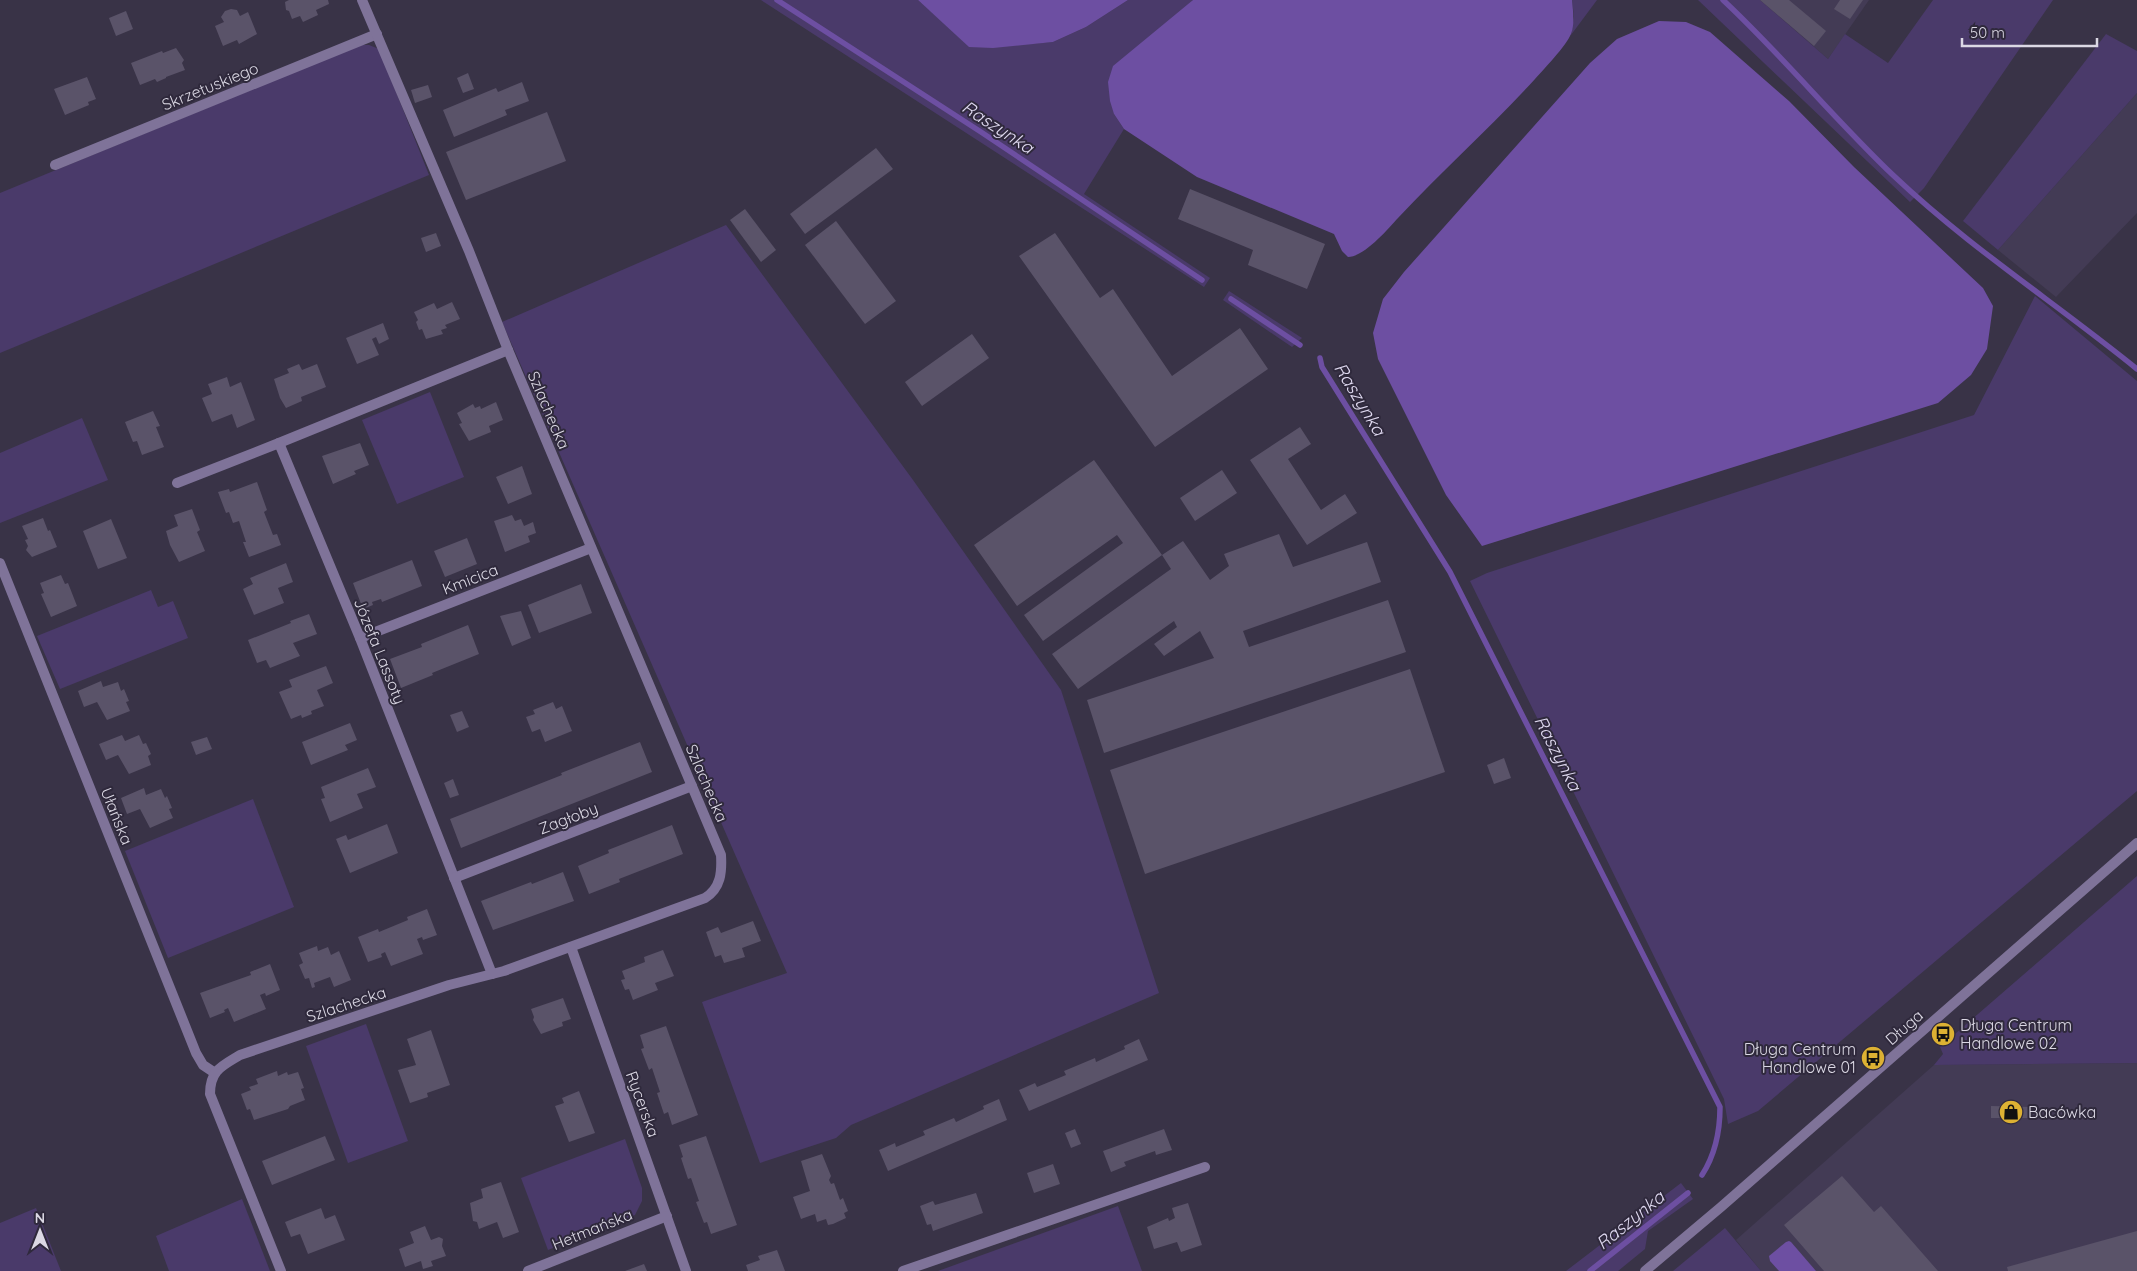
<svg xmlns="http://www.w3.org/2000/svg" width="2137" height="1271" viewBox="0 0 2137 1271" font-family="Quicksand,sans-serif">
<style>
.built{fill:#433b55}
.green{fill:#4a3a6a}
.water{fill:#6d4fa2}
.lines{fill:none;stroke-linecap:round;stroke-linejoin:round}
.stream{stroke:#6d4fa2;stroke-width:5.5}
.building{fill:#5a5369}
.minor{stroke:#7f7399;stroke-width:10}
.tertiary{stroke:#7f7399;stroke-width:10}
.labels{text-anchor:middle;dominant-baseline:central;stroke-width:4;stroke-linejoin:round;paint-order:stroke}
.street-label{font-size:16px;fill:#dbd8e4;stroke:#2f293c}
.poi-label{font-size:16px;fill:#dbd8e4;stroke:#2f293c;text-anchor:start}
.water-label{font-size:18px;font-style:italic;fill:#e0daf1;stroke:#2f293c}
</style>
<rect width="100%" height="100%" fill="#393347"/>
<g class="built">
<polygon points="1760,0 1869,0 1828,59"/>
<polygon points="2137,93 2137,213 2056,297 1998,250"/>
<polygon points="2137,1063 2137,1271 1761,1271 1736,1240 1934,1065"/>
</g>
<g class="green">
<polygon points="761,0 918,0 937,17 1030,44 1053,42 1086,27 1128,0 1193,0 1182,12 1114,114 1124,129 1084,194 1210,278 1204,287"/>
<polygon points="1572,0 1597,0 1571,35 1574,17"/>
<polygon points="1698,0 1760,0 1828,59 1845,34 1888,63 1933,0 2053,0 1924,188 1910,202"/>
<polygon points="2106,34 2137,51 2137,93 1998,250 1963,221"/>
<polygon points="360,45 369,45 379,49 429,175 0,353 0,193"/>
<polygon points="726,225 913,480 1061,690 1159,993 851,1125 836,1138 760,1163 702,1002 787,973 502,322"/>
<polygon points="1229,291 1302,338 1292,347 1223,300"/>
<polygon points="2035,296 2137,381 2137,791 1758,1111 1728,1124 1724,1099 1470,581 1487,573 1974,415"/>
<polygon points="430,392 464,477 397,504 362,420"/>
<polygon points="82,418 108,480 0,523 0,453"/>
<polygon points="151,590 158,607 173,601 188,638 60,689 37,636"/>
<polygon points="253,799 294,907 168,958 125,851"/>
<polygon points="2137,876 2137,1063 1934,1065 1943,1054 1940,1047"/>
<polygon points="366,1024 408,1141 348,1163 306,1046"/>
<polygon points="625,1139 642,1188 642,1201 635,1215 548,1250 521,1178"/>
<polygon points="1681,1183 1693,1199 1648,1231 1645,1249 1618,1271 1566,1271"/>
<polygon points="242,1199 270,1271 169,1271 156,1236"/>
<polygon points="1118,1206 1142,1271 938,1271"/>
<polygon points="36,1208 61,1271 0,1271 0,1223"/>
<polygon points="1725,1228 1761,1271 1673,1271"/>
</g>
<g class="water">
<polygon points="918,0 1128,0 1086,27 1053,42 993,48 969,47"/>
<path d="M1193 0H1572C1573 11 1575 24 1571 34 1566 46 1544 69 1535 79 1491 127 1442 171 1398 218 1387 230 1364 257 1348 257L1342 251 1334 234 1197 177 1124 129 1114 114 1110 101 1108 82 1113 66Z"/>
<polygon points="1659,21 1686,22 1710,32 1789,101 1854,167 1983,288 1993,306 1987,349 1971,375 1938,403 1482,546 1446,495 1378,359 1373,333 1383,299 1404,272 1590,63 1617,39"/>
<polygon points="1789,1241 1791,1242 1816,1271 1779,1271 1770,1261 1769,1256 1786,1242"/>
</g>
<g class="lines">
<g class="stream">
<polyline points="777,0 981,132 1202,280"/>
<path d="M1723 0C1783 56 1835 120 1894 176 1969 247 2057 304 2137 369"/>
<polyline points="1231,299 1300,345"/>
<path d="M1320 358 1322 367 1450 572 1720 1107C1720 1131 1715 1155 1702 1175"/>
<polyline points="1590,1271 1688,1193"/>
</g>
</g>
<g class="building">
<polygon points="289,0 328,0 329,4 316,10 318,15 303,22 300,16 292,19 289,11 286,10 285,2"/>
<polygon points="1760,0 1789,0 1826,31 1814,46"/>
<polygon points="1840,0 1863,0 1850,19 1834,9"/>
<polygon points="231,9 237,10 240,16 248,12 257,34 239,44 237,40 223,46 215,26 224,22 221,17 225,11"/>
<polygon points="126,11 133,29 116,36 109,18"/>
<polygon points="176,48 184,60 182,63 185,70 166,77 166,78 157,82 155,79 140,85 131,63 162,51 163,53"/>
<polygon points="468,73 474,89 463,93 457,78"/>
<polygon points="87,77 96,99 88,102 89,105 65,115 54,89"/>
<polygon points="522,82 529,101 505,110 507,115 454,137 443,110 496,88 498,92"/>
<polygon points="428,85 432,97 415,103 411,90"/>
<polygon points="547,112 566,161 466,200 446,152"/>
<polygon points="876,148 893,169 805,234 790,214"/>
<polygon points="1190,189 1325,244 1307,289 1248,265 1253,250 1178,219"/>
<polygon points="745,209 776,250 761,262 730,220"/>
<polygon points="836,221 896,301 865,324 805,245"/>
<polygon points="436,233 441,246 426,252 421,238"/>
<polygon points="1055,233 1100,298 1113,289 1172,376 1240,328 1268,369 1155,447 1019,256"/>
<polygon points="452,302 460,319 445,325 447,328 441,330 443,334 426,339 422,329 419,330 416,322 418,320 414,312 434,303 437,309"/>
<polygon points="383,323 389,339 379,344 376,337 372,339 379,355 357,364 346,338"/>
<polygon points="972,334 989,358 922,406 905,382"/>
<polygon points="299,364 302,370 317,364 326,387 301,397 302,401 286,408 280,398 274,379 289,373 287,369"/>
<polygon points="227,377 230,387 241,382 255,420 237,428 232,414 212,422 202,398 212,394 208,384"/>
<polygon points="496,402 503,420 489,426 491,432 469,441 459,424 462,423 457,413 473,404 475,408 480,406 481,409"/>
<polygon points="153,411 160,426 156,427 164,447 142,455 137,441 133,442 125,422"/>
<polygon points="1300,427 1311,444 1288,459 1321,510 1345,494 1357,513 1307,545 1250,460"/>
<polygon points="360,443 369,465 354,471 356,474 333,484 322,456"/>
<polygon points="1094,460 1162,555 1043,641 1024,615 1123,543 1117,535 1017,606 974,545"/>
<polygon points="522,466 532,494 508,504 496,477"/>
<polygon points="1222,470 1237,493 1195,521 1180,498"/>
<polygon points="257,482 267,510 264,512 273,535 277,534 281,545 249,557 243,542 246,542 239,521 233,523 229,512 226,513 218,492 229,489 230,492"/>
<polygon points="192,509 200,530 197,532 205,551 179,562 170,545 166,531 178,526 174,515"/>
<polygon points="512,515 515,521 521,519 524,526 533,522 536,533 528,536 530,542 505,552 494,521"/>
<polygon points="43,518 48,531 50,530 57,547 32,557 26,550 28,546 25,540 28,539 22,526"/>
<polygon points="111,519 127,558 98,569 83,531"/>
<polygon points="1279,534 1293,567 1367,542 1381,582 1243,631 1249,647 1388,600 1406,652 1104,753 1087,700 1214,658 1200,631 1164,656 1154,644 1177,627 1174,621 1078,689 1052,654 1171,569 1162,555 1183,541 1210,580 1229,566 1224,554"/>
<polygon points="467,538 477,564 445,577 434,551"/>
<polygon points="412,560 422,586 382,602 381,599 372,602 373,605 363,609 353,583"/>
<polygon points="286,563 293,582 278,588 284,603 254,615 243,589 253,584 250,578"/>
<polygon points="61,575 65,584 68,583 77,606 51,617 41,594 44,593 40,583"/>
<polygon points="581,584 592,613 539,633 528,605"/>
<polygon points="521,611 531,638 512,646 500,616"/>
<polygon points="309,614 317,634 293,643 300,656 270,668 266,660 257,663 248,640 291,623 290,621"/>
<polygon points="468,625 479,654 432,673 433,675 401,688 390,659 422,647 421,644"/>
<polygon points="326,666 333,683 317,690 324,706 311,711 312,714 302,718 301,715 291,719 279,692 292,687 289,680"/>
<polygon points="1410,669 1445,772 1145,874 1110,770"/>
<polygon points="101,681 103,687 118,682 121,691 124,689 129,701 126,702 130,711 107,720 97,702 84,707 78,691"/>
<polygon points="553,702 556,709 562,706 572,731 545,742 540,729 532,732 526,717 535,714 533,710"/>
<polygon points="462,711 469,727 457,732 450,715"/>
<polygon points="350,723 357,740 345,745 348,750 311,765 302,742"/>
<polygon points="122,735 125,741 139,735 143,744 146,743 151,754 148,756 151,765 129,774 118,755 106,760 99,744"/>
<polygon points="207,737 212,749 196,755 191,742"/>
<polygon points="640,742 652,772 461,848 450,819 562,775 561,773"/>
<polygon points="1504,758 1511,778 1494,784 1487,765"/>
<polygon points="368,768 376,787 357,794 363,808 330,822 321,799 325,798 321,787"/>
<polygon points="453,779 459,795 450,798 444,783"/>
<polygon points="144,788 146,795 161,789 165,798 167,796 172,808 169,809 173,818 150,828 140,809 127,814 121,798"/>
<polygon points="387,824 398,853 350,873 336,839 346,835 348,840"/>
<polygon points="672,825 683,854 619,879 620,882 589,894 578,866 609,853 608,850"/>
<polygon points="563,872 574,901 493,930 481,901 531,882 532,884"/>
<polygon points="427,909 437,935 423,940 422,937 417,939 423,954 391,966 385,952 381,954 382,957 368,962 358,937 378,929 379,932 408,920 407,917"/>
<polygon points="753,921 761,941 742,948 745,957 724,963 721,955 715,957 706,932 718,927 721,933"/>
<polygon points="317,946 318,951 328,947 331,955 339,951 351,980 334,987 330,977 314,983 315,987 312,988 309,978 305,979 299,965 303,963 299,953"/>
<polygon points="663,950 674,976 655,983 658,990 633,1000 629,989 625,990 621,980 625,979 622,971 645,962 644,957"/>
<polygon points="270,964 280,990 266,996 265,993 260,995 266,1009 234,1022 228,1008 224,1010 225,1012 210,1018 200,993 251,975 250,972"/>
<polygon points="563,998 571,1019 562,1022 563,1026 541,1034 533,1020 534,1017 531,1009"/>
<polygon points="666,1026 698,1115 672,1125 668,1112 664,1114 657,1093 660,1092 652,1068 649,1070 641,1049 644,1048 640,1035"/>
<polygon points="431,1030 450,1085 427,1093 428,1097 410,1103 398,1070 416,1065 407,1039"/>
<polygon points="1139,1039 1148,1060 1029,1111 1019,1090 1035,1083 1037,1087 1066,1075 1064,1071 1095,1058 1096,1062 1125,1049 1124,1046"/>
<polygon points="277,1071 278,1076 287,1072 288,1075 298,1072 304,1088 301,1089 305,1100 290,1106 288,1109 254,1120 250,1109 247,1110 241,1094 251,1090 249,1087 258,1084 256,1079"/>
<polygon points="579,1091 595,1133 569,1142 555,1106 564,1103 562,1098"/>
<polygon points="999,1099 1007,1120 888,1171 879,1150 895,1143 896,1147 925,1135 923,1131 954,1118 956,1122 984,1109 983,1106"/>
<polygon points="1991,1106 2031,1107 2031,1118 1991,1118"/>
<polygon points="1075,1129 1081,1144 1071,1148 1065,1133"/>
<polygon points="1164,1129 1172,1150 1156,1155 1155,1151 1124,1162 1126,1166 1111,1172 1103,1151"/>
<polygon points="325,1136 335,1160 272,1185 262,1161"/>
<polygon points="706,1136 737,1225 711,1234 707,1222 704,1223 696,1202 699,1201 691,1178 688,1179 681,1158 683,1157 679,1145"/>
<polygon points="822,1154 831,1176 829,1180 831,1184 834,1183 840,1200 843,1198 848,1211 844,1213 846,1218 833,1224 828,1225 826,1219 817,1222 815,1214 801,1219 793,1197 810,1191 801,1161"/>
<polygon points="1053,1164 1060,1184 1034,1193 1027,1173"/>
<polygon points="1842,1176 1874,1212 1881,1206 1938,1271 1824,1271 1784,1225"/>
<polygon points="501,1182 519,1232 503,1238 497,1222 479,1229 477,1222 473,1221 470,1203 483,1198 481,1189"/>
<polygon points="976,1193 983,1213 933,1231 931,1224 927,1225 920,1206 933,1201 935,1205"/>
<polygon points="1188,1203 1202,1245 1181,1252 1177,1242 1154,1249 1147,1227 1168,1218 1169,1221 1175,1218 1172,1208"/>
<polygon points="321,1208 325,1219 335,1215 345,1240 308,1254 300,1234 291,1237 285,1222"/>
<polygon points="425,1226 431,1240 439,1237 443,1239 442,1246 446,1256 431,1261 433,1266 423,1269 421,1261 405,1267 399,1249 414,1243 410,1232"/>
<polygon points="2137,1231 2137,1271 2008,1271 2007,1267"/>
<polygon points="777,1250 785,1271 748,1271 746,1265 760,1260 758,1256"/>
<polygon points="644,1264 647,1271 625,1271"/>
</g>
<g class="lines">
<g class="minor">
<polyline points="55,165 377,34"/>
<polyline points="279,443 508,350"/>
<polyline points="177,483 279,443 360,638 492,974"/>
<polyline points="0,563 196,1053 203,1065 215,1073"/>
<polyline points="360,638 591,548"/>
<polyline points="454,878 692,786"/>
<polyline points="571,947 686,1271"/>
<path d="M281 1271 210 1094C210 1070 222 1066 240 1055L449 985 504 971 705 898C721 888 722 872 721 855L508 350 469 251 362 0"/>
<polyline points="528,1271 667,1216"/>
<polyline points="903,1271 1205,1167"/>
</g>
<polyline class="tertiary" points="1645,1271 1721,1207 2137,843"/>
</g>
<defs>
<g id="bus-disc" transform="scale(1.25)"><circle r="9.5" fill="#ddb133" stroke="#2f293c"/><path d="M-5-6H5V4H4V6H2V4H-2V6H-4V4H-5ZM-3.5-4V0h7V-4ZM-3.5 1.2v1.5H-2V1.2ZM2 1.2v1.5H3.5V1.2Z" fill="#111"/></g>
<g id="shop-disc" transform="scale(1.25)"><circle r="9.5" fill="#ddb133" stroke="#2f293c"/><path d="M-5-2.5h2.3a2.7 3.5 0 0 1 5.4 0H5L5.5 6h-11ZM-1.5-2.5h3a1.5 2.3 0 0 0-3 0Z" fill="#111"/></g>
</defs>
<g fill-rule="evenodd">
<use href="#bus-disc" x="1943" y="1034"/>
<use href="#bus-disc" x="1873" y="1058"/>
<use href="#shop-disc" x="2011" y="1112"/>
</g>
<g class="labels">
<g class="street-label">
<text transform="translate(210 86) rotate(-22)">Skrzetuskiego</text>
<text transform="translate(549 410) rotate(67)">Szlachecka</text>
<text transform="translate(470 579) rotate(-21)">Kmicica</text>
<text transform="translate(380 651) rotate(68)">Józefa Lassoty</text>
<text transform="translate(707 783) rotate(67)">Szlachecka</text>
<text transform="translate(117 816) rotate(68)">Ułańska</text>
<text transform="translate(568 818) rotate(-21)">Zagłoby</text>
<text transform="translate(346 1004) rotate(-18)">Szlachecka</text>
<text transform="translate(1904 1027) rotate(-41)">Długa</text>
<text transform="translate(643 1104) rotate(70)">Rycerska</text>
<text transform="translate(592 1229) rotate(-22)">Hetmańska</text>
</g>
<g class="poi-label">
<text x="1960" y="1025">Długa Centrum<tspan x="1960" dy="18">Handlowe 02</tspan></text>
<text x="1856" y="1049" text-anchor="end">Długa Centrum<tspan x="1856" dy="18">Handlowe 01</tspan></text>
<text x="2028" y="1112">Bacówka</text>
</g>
<g class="water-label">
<text transform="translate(998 127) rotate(33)">Raszynka</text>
<text transform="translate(1360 399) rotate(59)">Raszynka</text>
<text transform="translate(1558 753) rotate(63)">Raszynka</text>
<text transform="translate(1630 1220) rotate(-39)">Raszynka</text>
</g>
</g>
<g transform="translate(40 1231)" stroke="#2f293c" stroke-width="4" paint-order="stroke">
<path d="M0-4L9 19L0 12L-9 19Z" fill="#dbd8e4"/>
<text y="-8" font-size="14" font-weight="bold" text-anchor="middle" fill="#dbd8e4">N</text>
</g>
<path d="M1962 38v8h135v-8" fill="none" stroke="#dbd8e4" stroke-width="2.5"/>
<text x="1970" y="38" font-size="15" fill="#dbd8e4" stroke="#2f293c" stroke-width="4" paint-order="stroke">50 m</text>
</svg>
